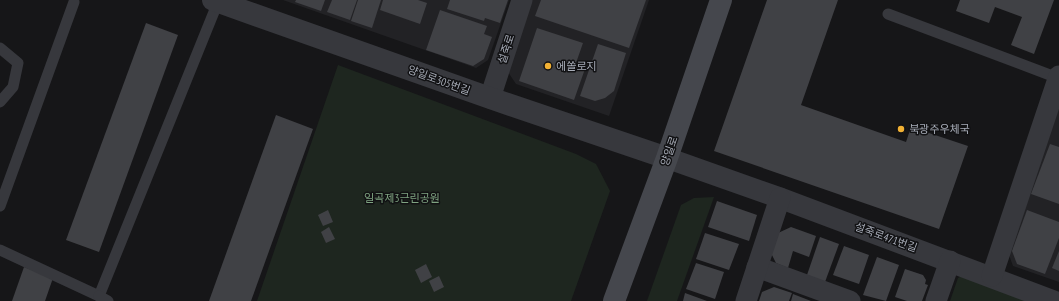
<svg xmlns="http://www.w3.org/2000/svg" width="1059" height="301" viewBox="0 0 1059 301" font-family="'PT Sans Narrow','Noto Sans KR',sans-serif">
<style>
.built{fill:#222225}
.green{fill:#1e261f}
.building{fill:#404145}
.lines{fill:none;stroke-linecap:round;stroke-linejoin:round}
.service{stroke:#37383d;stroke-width:11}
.minor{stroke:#37383d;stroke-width:21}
.tertiary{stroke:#37383d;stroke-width:22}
.secondary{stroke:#45474d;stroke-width:22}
.poi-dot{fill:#f2b134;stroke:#111113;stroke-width:1.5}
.labels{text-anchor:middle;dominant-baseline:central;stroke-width:3;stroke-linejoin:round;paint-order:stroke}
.street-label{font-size:11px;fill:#a8adb8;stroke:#111113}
.poi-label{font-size:11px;fill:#a8adb8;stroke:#111113;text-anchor:start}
.park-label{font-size:11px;fill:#7fa381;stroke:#111113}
</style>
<rect width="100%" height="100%" fill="#161618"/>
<g class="built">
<polygon points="283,0 509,0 488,60 476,68"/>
<polygon points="532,0 649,0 609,116 516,84 508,72"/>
<polygon points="1059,107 1059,282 1013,266 1008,252"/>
</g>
<g class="green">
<polygon points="338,65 576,154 596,164 610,191 571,301 257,301"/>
<polygon points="714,197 677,301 647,301 681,205 694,198"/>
<polygon points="965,274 1028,301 950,301 958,278"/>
</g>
<g class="building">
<polygon points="296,0 325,0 321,11 295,2"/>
<polygon points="332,0 357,0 350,20 327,12"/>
<polygon points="358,0 381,0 372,28 351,21"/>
<polygon points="383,0 418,0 427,3 420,24 380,10"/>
<polygon points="450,0 508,0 500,23 485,18 484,21 447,9"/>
<polygon points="541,0 646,0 629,48 535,16"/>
<polygon points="767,0 838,0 801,105 906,142 911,127 968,146 939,229 714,151"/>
<polygon points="960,0 1054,0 1034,54 1011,45 1022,17 995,7 989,23 956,11"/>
<polygon points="440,10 487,26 484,34 492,37 484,59 473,66 426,50"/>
<polygon points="146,23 178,35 99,252 66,240"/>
<polygon points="537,28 583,43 576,63 586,66 574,100 519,81"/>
<polygon points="598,44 626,53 614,91 605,98 595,101 580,96"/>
<polygon points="276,115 313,129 251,301 209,301"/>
<polygon points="1050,144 1059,147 1059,204 1031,194"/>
<polygon points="717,201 757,215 749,241 708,227"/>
<polygon points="328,210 333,222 323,226 318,215"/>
<polygon points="1027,210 1059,222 1059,238 1045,274 1017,264 1012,251"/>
<polygon points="329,227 335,239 326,243 321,232"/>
<polygon points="791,227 816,236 809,257 793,251 788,268 776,263 771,253 778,233"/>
<polygon points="705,233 739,244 729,270 696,259"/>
<polygon points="820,237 839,244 825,282 807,275"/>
<polygon points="844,246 869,255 859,284 833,275"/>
<polygon points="1059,251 1059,271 1052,268"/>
<polygon points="877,257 899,265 886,301 863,295"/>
<polygon points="696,263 724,272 715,299 686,289"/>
<polygon points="426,264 432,277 421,283 415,270"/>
<polygon points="24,267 53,278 45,301 12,301"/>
<polygon points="905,269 923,275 926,280 925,284 928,285 922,301 907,301 895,297"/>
<polygon points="439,276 444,287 434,292 429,281"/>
<polygon points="774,287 792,293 789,301 759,301 762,292"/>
<polygon points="685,293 707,301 683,301"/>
<polygon points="793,294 811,301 791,301"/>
</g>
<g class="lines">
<g class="service">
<polyline points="888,14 1058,78"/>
<polyline points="0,48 18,63 13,87 0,102"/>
<polyline points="0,206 74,2"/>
<polyline points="0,250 99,296 218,2"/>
<polyline points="99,296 108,301"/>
</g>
<g class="minor">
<polyline points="490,98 522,0"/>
<polyline points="667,158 780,198 1054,301"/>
<polyline points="757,267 850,301"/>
<polyline points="992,276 1059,76"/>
<polyline points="746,301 780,198"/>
<polyline points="936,301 950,261"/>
</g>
<polyline class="tertiary" points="213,0 490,98 667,158"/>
<polyline class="secondary" points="614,301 667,158 721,0"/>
</g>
<g class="poi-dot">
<circle cx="548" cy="66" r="4"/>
<circle cx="901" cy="129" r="4"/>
</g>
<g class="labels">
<g class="street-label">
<text transform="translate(506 49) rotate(-72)">설죽로</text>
<text transform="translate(439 80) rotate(20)">양일로305번길</text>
<text transform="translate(669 151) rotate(-71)">양일로</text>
<text transform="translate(886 237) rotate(20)">설죽로471번길</text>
</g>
<g class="poi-label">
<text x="556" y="66">에쏠로지</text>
<text x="909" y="129">북광주우체국</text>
</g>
<g class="park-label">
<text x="402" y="198">일곡제3근린공원</text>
</g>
</g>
</svg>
